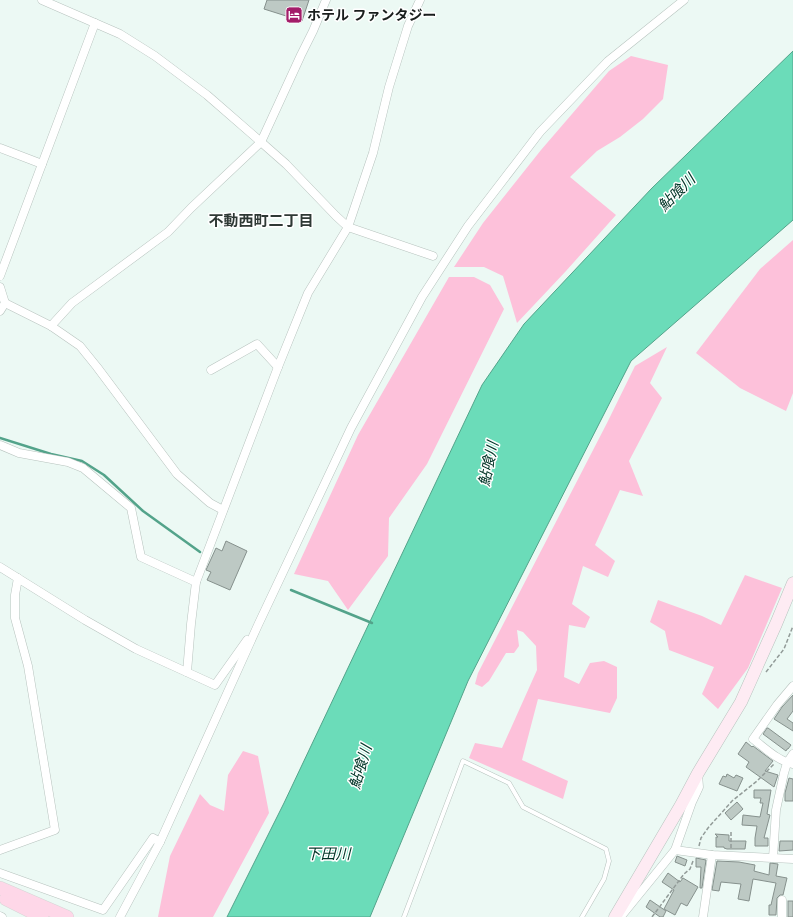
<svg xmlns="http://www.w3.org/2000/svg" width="793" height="917" viewBox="0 0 793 917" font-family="Spectral,'Noto Sans JP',serif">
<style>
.green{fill:#fdc1da}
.water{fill:#6bdcb9;stroke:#53a38a}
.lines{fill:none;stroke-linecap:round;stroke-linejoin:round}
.stream{stroke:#53a38a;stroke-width:2.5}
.building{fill:#bdc9c4;stroke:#86918d}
.lane-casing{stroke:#b7c3be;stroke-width:5}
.street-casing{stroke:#b7c3be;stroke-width:9}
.secondary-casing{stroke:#b7c3be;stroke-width:13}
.primary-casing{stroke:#d6d6d6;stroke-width:14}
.path{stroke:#929b98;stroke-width:1.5;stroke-dasharray:4 2;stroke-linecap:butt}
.lane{stroke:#fff;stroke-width:4}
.street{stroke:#fff;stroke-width:8}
.secondary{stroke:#feebf3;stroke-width:12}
.primary{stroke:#fed7e8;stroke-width:13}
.labels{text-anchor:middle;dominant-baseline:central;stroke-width:3;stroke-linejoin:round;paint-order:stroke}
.poi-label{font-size:14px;font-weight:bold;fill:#1a1e1d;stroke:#fff;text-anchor:start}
.water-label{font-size:15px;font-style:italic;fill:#003426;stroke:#fff}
.neighbourhood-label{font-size:15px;font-weight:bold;fill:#2f3935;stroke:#fff}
</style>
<rect width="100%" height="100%" fill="#ecf9f4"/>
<g class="green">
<polygon points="631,56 668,65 663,99 643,119 620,137 597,151 570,177 616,215 566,271 517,323 503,276 484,267 454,267 483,223 541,150 609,71"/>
<polygon points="793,240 793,393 786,411 740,388 696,353 760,269"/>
<polygon points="449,277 474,277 490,285 504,309 427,464 389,518 388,556 348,610 328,581 294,574 358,435"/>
<polygon points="667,347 650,383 662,398 629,461 643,496 620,490 595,545 615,561 608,577 583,566 572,604 590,617 585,628 569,625 564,677 579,684 590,663 604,661 617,667 617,698 610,713 538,699 522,760 568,781 563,799 469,758 475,743 502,748 537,670 536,646 523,632 517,630 519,646 514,653 506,653 489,681 482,687 475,684 478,673 607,423 635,366"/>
<polygon points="745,575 782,588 748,668 718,709 702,694 714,667 669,650 665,631 650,622 658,600 702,616 721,625"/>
<polygon points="243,751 258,756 269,813 213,917 158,917 170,856 200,794 210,805 224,811 228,775"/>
</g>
<polygon class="water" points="793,51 793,220 631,361 468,681 370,917 227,917 284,803 482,385 524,324 652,188"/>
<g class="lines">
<g class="stream">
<polyline points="0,438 51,454 82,461 104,475 143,511 200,552"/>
<polyline points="291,590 372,623"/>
</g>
</g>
<g class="building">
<polygon points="267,0 309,0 302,21 264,9"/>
<polygon points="226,541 247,551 230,590 207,580 211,572 206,570 216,548 222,551"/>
<polygon points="793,695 793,711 787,719 793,723 793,731 774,719 782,707"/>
<polygon points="767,728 768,728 791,745 788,749 787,749 786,751 763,734"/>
<polygon points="746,742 752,747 753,746 773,761 765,771 778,775 774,787 746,767 749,762 738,754"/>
<polygon points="727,774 734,778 736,775 743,778 737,791 719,784 723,776 726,777"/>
<polygon points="789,778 793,779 793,801 785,801 785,793"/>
<polygon points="754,790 771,790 767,814 770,815 764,838 768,838 768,846 755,846 755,838 757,826 742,825 743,815 760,817 763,803 760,803 761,798 754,798"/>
<polygon points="737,802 743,809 731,820 725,813"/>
<polygon points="715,834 729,835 729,841 746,841 745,849 727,849 724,848 724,847 716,847 716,837 718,837"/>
<polygon points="780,841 793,841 793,850 779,851"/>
<polygon points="677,856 687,860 685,866 675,862"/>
<polygon points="696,858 706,860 702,888 700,888 701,867 696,867"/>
<polygon points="717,861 739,862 755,865 754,871 769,875 770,863 778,864 776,876 787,878 783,895 780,895 777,898 776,915 769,915 769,905 771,905 776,883 753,879 749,901 738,899 741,884 721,882 719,891 712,890"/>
<polygon points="668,873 680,882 683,878 698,887 687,906 681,903 675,915 664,909 674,890 662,882"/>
<polygon points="650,900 666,911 663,917 660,917 646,907"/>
<rect x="788" y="901" width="5" height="16"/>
</g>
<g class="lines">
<g class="lane-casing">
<polyline id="lane" points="404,917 463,761 509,783 523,807 606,849 609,861 604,879 582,917"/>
</g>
<g class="street-casing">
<g id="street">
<polyline points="42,0 120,34 155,56 207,95 261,142 286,164 336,216 348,227 433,256"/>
<polyline points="0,148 42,164"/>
<polyline points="0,276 95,23"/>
<polyline points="0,287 5,303 0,311"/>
<polyline points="5,303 51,326 80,346 97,367 177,474 210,503 223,510"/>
<polyline points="51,326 72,303 168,232 191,208 261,142 301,55 313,31 326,0"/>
<polyline points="211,370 257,344 278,367"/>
<polyline points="0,445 19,453 68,462 83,468 131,508 141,557 196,582"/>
<polyline points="0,567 85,620 136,649 215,685 247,640"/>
<polyline points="187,672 191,624 196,582 278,367 308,293 348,227 373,153 389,87 408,26 420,0"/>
<path d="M793 686 777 705 753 739C765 748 778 761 793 764"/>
<polyline points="698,774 699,787 692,802 675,850 712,855 793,859"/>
<polyline points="0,850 55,830 28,666 15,618 15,595 18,578"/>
<polyline points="773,858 776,810 784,773 787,763 793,754"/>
<polyline points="0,873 103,910 153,838 160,842"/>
<polyline points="0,916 2,917"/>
<polyline points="120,917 160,842 258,625 351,428 422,297 468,226 540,132 608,61 684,0"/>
<polyline points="619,917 623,914 675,850"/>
<polyline points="703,917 712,855"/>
<polyline points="782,917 782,900"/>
</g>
</g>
<g class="secondary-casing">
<polyline id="secondary" points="615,917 681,805 698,773 741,702 776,624 793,583"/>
</g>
<g class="primary-casing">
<g id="primary">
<polyline points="0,888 67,917"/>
<polyline points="6,899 42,917"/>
</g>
</g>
<g class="path">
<polyline points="766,672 784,649 793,626"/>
<polyline points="699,846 701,838 708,828 732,801 757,781 774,764"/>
<polyline points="731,848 731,831"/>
<polyline points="652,917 684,874 690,869 693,861"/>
</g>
<use href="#lane" class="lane"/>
<use href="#street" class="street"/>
<use href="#secondary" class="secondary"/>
<use href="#primary" class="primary"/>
</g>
<defs>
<g id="hotel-square" transform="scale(0.9)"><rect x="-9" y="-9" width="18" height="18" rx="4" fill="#a31d69" stroke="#fff"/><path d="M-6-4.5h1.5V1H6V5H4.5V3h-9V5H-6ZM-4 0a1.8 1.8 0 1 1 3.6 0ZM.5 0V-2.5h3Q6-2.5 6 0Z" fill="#fff"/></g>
</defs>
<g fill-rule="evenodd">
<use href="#hotel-square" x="294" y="15"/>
</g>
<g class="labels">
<g class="poi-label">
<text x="307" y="15">ホテル ファンタジー</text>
</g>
<g class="water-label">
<text transform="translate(677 193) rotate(-45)">鮎喰川</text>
<text transform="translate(489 464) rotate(-78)">鮎喰川</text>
<text transform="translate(361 767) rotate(-74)">鮎喰川</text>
<text x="328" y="854">下田川</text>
</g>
<g class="neighbourhood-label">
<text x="261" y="221">不動西町二丁目</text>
</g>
</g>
</svg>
